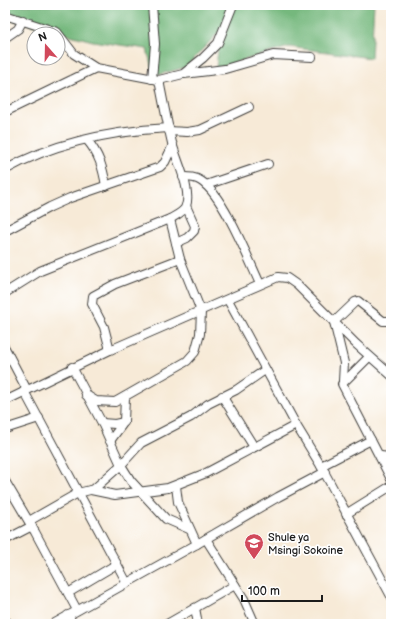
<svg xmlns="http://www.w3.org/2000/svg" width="396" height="629" viewBox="0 0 396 629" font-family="'Balsamiq Sans',sans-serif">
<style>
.forest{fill:#74b87d;stroke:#486a4c}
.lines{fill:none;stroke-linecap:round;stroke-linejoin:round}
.minor-casing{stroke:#3d3b38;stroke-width:10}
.highway-casing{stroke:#3d3b38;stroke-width:14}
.minor{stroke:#fff;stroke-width:8}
.highway{stroke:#fff;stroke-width:12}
.labels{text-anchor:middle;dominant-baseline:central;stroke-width:3.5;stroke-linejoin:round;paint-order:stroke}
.poi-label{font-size:11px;fill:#1c1c1c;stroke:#fff;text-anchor:start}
</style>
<rect width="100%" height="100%" fill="#fff"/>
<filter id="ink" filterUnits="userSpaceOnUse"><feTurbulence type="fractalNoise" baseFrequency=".025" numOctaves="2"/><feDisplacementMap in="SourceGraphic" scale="8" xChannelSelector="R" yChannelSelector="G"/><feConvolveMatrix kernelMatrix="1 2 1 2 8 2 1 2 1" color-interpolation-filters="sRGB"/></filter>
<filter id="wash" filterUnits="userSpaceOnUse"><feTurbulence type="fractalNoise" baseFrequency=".012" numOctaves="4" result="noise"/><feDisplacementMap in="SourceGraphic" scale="16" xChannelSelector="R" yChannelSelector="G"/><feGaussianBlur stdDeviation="0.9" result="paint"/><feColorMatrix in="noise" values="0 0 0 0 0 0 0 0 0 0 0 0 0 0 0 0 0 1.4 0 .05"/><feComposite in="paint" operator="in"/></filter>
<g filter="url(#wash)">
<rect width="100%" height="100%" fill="#f7ead7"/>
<polygon class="forest" points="5,5 374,5 371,58 289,47 216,68 220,31 186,67 154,76 147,49 93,41 5,18"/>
</g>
<g filter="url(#ink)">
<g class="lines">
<g class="minor-casing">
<g id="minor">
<polyline points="152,5 155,44 152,79"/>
<polyline points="5,15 57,32 74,54 96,68"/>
<polyline points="5,38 18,29 23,20"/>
<polyline points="184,74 225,69 273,55 312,57"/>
<polyline points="5,112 96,68 159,80 183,74 203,58 218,43 233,5"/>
<polyline points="169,131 187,132 200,130 249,107"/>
<path d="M87 140C99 154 103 168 106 186"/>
<path d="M5 170C54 142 113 131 169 128"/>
<path d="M183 177C189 177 195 177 201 181 223 195 248 258 260 284"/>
<polyline points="206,185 268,164"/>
<polyline points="5,231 50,207 70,198 160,167 165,162 173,145"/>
<polyline points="176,243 187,238 194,231 195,226 186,206"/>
<path d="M5 293 40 271 170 219C175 216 184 212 186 206 192 190 176 159 172 143 167 122 163 101 159 80"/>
<polyline points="228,300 296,425 321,466 391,596"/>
<polyline points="5,348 27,390"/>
<polyline points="110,350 104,327 92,304 93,296 115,284 180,259"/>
<polyline points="369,357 342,384 391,479"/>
<polyline points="72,367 102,423 121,465 131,481 166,519 189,529"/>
<polyline points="343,381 344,363 334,322 355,302 358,301 383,321 391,321"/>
<polyline points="24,391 127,583"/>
<polyline points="86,395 96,401 115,402 187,361 195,352 200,334 201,311 180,259 170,219"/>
<polyline points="222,396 254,447"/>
<polyline points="5,401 110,350 278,277 287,278 297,285 356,344 391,375"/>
<polyline points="102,423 115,424 124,422"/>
<polyline points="5,429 39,418"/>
<polyline points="110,441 124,422 125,397"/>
<polyline points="380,456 391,457"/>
<polyline points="321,466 371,440"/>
<polyline points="5,481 35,532 77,610"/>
<polyline points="176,486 178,502 197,544"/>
<polyline points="91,490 115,495 168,488 206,473 296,425"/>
<polyline points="346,514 391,486"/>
<polyline points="29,521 78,493 94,489 121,465 141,443 191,417 208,404 236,390 265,370"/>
<polyline points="206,539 244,599 255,624"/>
<polyline points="5,540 32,526"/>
<polyline points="68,593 117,564"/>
<polyline points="195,608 198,624"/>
<polyline points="68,615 73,624"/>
<polyline points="53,624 197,544 278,497 325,472"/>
<polyline points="167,624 235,585"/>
</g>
</g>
<g class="highway-casing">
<polyline id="highway" points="5,623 6,624"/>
</g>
<use href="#minor" class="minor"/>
<use href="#highway" class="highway"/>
</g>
</g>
<defs>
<g id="school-pin" transform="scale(1)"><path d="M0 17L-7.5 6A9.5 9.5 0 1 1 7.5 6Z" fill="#d1495b" stroke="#fff"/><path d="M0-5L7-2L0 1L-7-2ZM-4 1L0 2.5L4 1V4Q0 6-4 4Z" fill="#fff"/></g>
</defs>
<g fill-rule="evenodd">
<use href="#school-pin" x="254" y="543"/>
</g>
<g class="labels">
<g class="poi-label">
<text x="268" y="537">Shule ya<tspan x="268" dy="13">Msingi Sokoine</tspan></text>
</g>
</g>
<rect width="396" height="629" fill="none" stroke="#fff" stroke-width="20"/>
<g transform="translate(46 46) rotate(340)"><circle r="19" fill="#ffffff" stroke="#a4a4a4"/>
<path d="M0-3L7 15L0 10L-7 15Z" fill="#d1495b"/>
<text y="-6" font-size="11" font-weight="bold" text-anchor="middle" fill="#1c1c1c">N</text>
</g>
<path d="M242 595v6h80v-6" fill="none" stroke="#1c1c1c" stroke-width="2"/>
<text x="248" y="595" font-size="12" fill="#1c1c1c" stroke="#ffffff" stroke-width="3" paint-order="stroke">100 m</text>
</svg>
